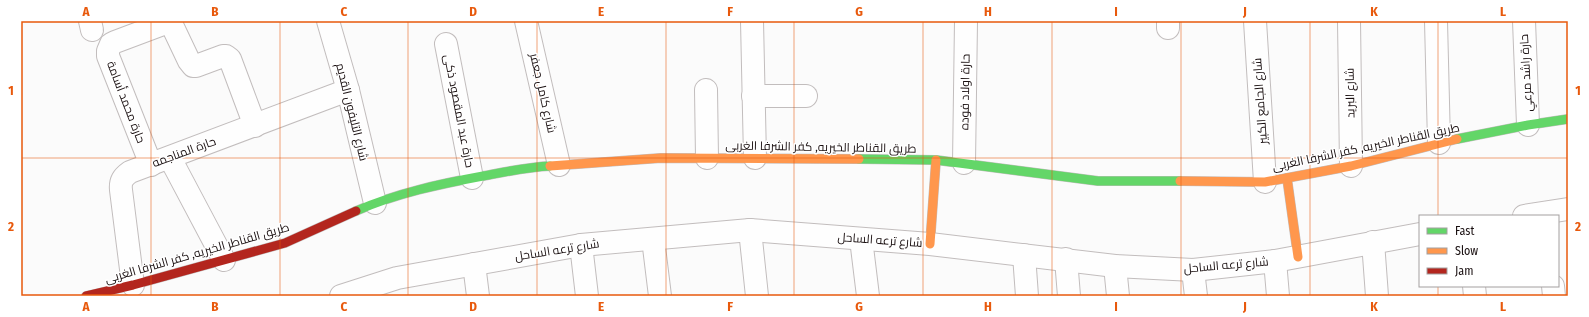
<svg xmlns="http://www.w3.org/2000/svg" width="1589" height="317" viewBox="0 0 1589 317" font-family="'Fira Sans Condensed',Cairo,sans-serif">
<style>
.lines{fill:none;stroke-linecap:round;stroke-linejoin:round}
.street-casing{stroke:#c2bdbd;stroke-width:24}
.fast-casing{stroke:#c2bdbd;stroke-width:10}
.slow-casing{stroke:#c2bdbd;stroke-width:10}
.jam-casing{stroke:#c2bdbd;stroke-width:10}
.street{stroke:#fefefe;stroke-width:22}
.fast{stroke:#63d668;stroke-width:9}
.slow{stroke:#ff974d;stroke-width:9}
.jam{stroke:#b3261e;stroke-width:9}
.grid{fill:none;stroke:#e8590c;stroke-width:1;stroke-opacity:0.55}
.labels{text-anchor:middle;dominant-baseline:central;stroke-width:3;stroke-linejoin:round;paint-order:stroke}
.street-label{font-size:12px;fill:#190f10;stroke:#fff}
.neatline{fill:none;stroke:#e8590c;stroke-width:1.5}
.grid-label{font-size:13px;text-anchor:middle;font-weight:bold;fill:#e8590c}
</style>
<rect width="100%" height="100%" fill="#fbfbfb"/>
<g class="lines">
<g class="street-casing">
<g id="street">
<polyline points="90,21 92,30"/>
<polyline points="170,21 189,61 193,66 196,66 223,56 226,56 230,59 255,126"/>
<polyline points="328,21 348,90 375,203"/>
<polyline points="526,21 559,165"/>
<polyline points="752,21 755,158"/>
<polyline points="1168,21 1168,28"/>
<polyline points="1255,21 1265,182"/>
<polyline points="1349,21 1351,166"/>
<polyline points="1436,21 1439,143"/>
<polyline points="1524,21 1528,125"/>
<polyline points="446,44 472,178"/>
<polyline points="706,90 707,158"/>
<polyline points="753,96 806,96"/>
<polyline points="170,158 224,260"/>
<polyline points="964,163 966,21"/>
<polyline points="151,165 108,56 108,51 111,44 115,42 171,21"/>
<polyline points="1524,216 1568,209"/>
<polyline points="750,230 757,296"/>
<polyline points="653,239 660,296"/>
<polyline points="861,239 868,296"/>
<polyline points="1373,242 1377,296"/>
<polyline points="581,245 587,296"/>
<polyline points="1024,255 1027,296"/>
<polyline points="1066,259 1069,296"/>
<polyline points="1275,261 1278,296"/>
<polyline points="474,264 478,296"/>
<polyline points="1115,266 1118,296"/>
<polyline points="1193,270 1196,296"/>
<path d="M133 285 121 190C120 181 123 177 130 172L348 90"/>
<polyline points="1474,286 1475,296"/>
<polyline points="1553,286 1554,296"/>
<polyline points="341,296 397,278 581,245 750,230 930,244 1115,266 1193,270 1275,261 1420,234"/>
</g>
</g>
<g class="fast-casing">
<g id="fast">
<polyline points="1457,139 1528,125 1568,119"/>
<polyline points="859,159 936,160 1098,181 1180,181"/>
<path d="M356 211C397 193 440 184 483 176 505 172 527 167 550 166"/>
</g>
</g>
<g class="slow-casing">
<g id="slow">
<polyline points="550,166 661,158 859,159"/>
<polyline points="1287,178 1298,257"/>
<polyline points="1180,181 1265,182 1351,166 1457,139"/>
<polyline points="930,244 936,160"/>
</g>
</g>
<g class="jam-casing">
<polyline id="jam" points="86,296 133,285 285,243 356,211"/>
</g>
<use href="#street" class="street"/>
<use href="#fast" class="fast"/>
<use href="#slow" class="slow"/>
<use href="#jam" class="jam"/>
</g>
<path class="grid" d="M151 21V296M280 21V296M408 21V296M537 21V296M666 21V296M794 21V296M923 21V296M1052 21V296M1181 21V296M1310 21V296M1438 21V216M21 158H1568M1438 286V296"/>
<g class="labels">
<g class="street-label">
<text transform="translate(1526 73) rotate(-93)">حارة راشد مرعي</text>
<text transform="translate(965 92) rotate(-89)">حارة اولاد فوده</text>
<text transform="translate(543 93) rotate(77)">شارع كامل جعفر</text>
<text transform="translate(1350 93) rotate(-91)">شارع البريد</text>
<text transform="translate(1260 101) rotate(-94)">شارع الجامع الكبير</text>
<text transform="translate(126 102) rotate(69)">حارة محمد أسامة</text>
<text transform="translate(459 111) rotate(79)">حارة عبد المقصود ذكى</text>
<text transform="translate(352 112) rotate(76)">شارع التليفون القديم</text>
<text transform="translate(821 147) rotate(1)">طريق القناطر الخيريه, كفر الشرفا الغربى</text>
<text transform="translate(1366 147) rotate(-12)">طريق القناطر الخيريه, كفر الشرفا الغربى</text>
<text transform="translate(184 152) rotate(-20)">حارة المناجمه</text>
<text transform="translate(880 240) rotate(4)">شارع ترعه الساحل</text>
<text transform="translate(557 250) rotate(-9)">شارع ترعه الساحل</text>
<text transform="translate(197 253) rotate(-16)">طريق القناطر الخيريه, كفر الشرفا الغربى</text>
<text transform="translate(1226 265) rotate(-5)">شارع ترعه الساحل</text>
</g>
</g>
<rect width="1589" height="317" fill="none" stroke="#ffffff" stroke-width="44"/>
<rect x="1419" y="215" width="140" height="72" fill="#ffffff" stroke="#a39f9f"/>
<rect x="1427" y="228" width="20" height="6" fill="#63d668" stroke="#a39f9f"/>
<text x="1455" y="235" font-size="12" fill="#190f10">Fast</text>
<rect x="1427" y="248" width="20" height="6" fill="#ff974d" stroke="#a39f9f"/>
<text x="1455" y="255" font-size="12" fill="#190f10">Slow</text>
<rect x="1427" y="268" width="20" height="6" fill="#b3261e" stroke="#a39f9f"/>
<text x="1455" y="275" font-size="12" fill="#190f10">Jam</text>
<rect x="22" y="22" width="1545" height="273" class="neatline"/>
<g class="grid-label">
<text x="86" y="16">A</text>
<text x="215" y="16">B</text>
<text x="344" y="16">C</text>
<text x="473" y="16">D</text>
<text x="601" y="16">E</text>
<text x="730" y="16">F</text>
<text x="859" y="16">G</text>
<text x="988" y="16">H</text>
<text x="1116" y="16">I</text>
<text x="1245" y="16">J</text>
<text x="1374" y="16">K</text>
<text x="1503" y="16">L</text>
<text x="11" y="95">1</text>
<text x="1578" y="95">1</text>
<text x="11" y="231">2</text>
<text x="1578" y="231">2</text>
<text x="86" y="311">A</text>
<text x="215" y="311">B</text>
<text x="344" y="311">C</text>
<text x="473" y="311">D</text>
<text x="601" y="311">E</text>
<text x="730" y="311">F</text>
<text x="859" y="311">G</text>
<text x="988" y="311">H</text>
<text x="1116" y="311">I</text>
<text x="1245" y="311">J</text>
<text x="1374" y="311">K</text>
<text x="1503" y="311">L</text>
</g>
</svg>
